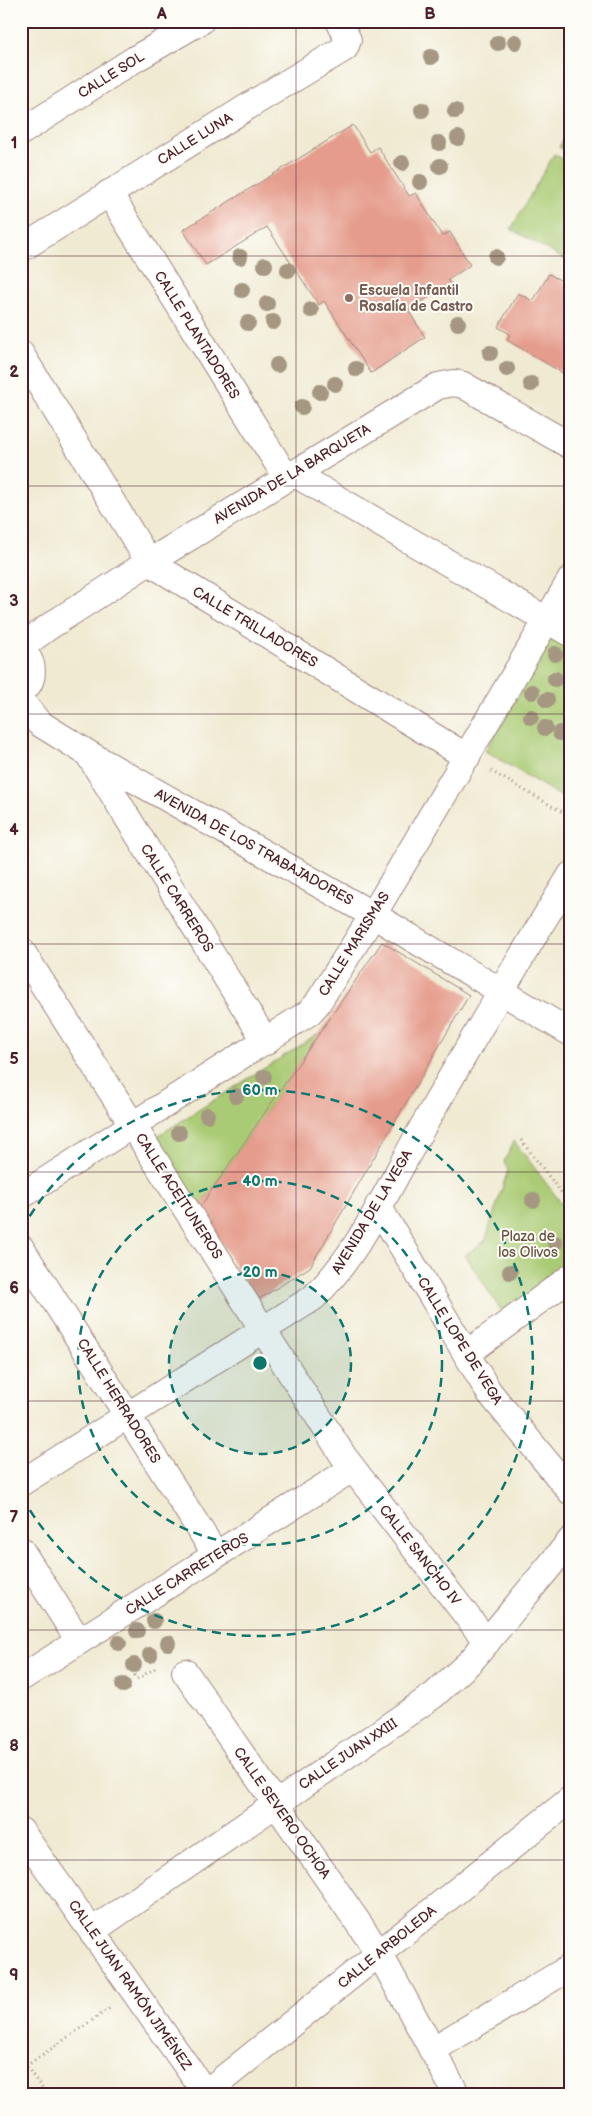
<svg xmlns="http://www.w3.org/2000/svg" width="592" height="2116" viewBox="0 0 592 2116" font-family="'Balsamiq Sans',sans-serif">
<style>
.green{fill:#aacb74;stroke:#7a7550}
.building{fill:#e59c8c}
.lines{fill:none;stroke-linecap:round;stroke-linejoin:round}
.minor-casing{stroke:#9d847e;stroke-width:28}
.path{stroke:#9d847e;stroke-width:3;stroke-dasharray:1 4;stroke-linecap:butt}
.minor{stroke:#fff;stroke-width:26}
.tree{fill:#a59782}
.grid{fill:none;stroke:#4a1f2b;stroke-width:1;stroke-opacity:0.55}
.ring{fill:none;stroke:#0f766e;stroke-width:2.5;stroke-dasharray:9 6}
.education-dot{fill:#8d6e63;stroke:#fdfcf7;stroke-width:2}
.labels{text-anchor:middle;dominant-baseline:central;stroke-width:4;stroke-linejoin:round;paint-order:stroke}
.street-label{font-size:14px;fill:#4a1f2b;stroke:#fdfcf7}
.education-label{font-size:14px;font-weight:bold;fill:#785e54;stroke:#fdfcf7;text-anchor:start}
.park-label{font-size:14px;fill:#675341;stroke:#fdfcf7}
.centre{fill:#0f766e;stroke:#fdfcf7;stroke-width:2.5}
.ring-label{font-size:15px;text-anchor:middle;font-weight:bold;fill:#0f766e;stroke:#fdfcf7;stroke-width:4;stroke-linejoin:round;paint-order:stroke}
.neatline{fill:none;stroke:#4a1f2b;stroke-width:2}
.grid-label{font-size:16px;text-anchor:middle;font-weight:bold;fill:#4a1f2b}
</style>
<rect width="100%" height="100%" fill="#fdfcf7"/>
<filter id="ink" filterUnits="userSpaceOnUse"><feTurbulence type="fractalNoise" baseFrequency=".02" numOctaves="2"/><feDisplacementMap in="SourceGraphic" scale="10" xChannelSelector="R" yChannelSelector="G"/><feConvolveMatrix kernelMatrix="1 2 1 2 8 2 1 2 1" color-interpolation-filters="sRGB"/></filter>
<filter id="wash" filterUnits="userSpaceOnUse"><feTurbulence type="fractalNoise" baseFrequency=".0096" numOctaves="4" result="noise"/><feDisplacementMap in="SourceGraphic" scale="20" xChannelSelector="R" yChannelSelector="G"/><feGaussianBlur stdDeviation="1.12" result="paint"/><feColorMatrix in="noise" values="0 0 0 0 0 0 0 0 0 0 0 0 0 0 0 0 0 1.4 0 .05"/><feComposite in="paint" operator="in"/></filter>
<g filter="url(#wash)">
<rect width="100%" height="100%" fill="#f0ead2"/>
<g class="green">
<polygon points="571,126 571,153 559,147"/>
<polygon points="554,154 571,164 571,263 511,229"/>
<polygon points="552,638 571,649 571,794 567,800 485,751"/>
<polygon points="320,1033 200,1207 156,1137"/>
<polygon points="514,1141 571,1216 571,1265 504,1315 465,1255 485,1241 508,1170 504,1162"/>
</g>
<g id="blocks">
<g class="building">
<polygon points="353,125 370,152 378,147 409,196 416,193 442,236 450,232 470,265 448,280 451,284 408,310 425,337 371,373 324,301 319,305 267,227 206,265 183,230"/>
<polygon points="549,274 571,286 571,378 507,340 510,334 498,327 518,293 533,301"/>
<polygon points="382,942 469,995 310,1267 256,1301 200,1207"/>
</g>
</g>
</g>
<g filter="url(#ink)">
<use href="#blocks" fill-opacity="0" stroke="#9d847e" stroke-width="1"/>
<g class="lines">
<g class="minor-casing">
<g id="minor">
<polyline points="21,132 135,59 201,21"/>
<polyline points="109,193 286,477"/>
<polyline points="21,249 260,99 345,48 348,40 339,21"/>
<polyline points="21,354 149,562 467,757"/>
<polyline points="293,473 571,634"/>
<polyline points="21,647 50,626 149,562 438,386 454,383 463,385 571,446"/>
<path d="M21 651C36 662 35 682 21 692"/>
<polyline points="21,701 39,723 89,754 373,915 571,1033"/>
<polyline points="90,757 266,1042"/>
<polyline points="21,950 344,1457 487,1642"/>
<polyline points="21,1196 310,1012 317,1004 373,915 571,579"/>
<polyline points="378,1206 489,1392 571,1492"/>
<polyline points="21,1248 216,1555"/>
<polyline points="466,1354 571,1277"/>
<path d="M21 1483 313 1298C359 1254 390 1185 421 1130 470 1044 519 959 571 875"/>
<polyline points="21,1550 79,1641"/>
<polyline points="185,1672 379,1953 457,2095"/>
<polyline points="21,1678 352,1469"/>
<polyline points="21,1831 207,2095"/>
<polyline points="92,1931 434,1695 471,1661 571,1540"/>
<polyline points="432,2050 571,1967"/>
<polyline points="203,2095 571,1799"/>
</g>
</g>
<g class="path">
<polyline points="491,771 571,817"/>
<polyline points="521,1140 571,1205"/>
<polyline points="134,1675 137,1679 157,1667"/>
<polyline points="21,2059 47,2095"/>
<polyline points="26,2066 110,2008"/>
</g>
<use href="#minor" class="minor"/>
</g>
<g class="tree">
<circle cx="515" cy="42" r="8"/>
<circle cx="498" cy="43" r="8"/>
<circle cx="431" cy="57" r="8"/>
<circle cx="422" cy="110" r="8"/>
<circle cx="455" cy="111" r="8"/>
<circle cx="458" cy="138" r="8"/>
<circle cx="439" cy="143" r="8"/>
<circle cx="402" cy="163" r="8"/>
<circle cx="440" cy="166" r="8"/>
<circle cx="420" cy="182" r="8"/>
<circle cx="240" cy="257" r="8"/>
<circle cx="496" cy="257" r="8"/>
<circle cx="265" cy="265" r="8"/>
<circle cx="288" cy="270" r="8"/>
<circle cx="242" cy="290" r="8"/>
<circle cx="267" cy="304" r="8"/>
<circle cx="311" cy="310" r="8"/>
<circle cx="273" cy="322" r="8"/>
<circle cx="248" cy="323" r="8"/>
<circle cx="458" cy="323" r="8"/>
<circle cx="490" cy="353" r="8"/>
<circle cx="277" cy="365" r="8"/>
<circle cx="356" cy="369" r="8"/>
<circle cx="507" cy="369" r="8"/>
<circle cx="335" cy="384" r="8"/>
<circle cx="531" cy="384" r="8"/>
<circle cx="320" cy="392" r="8"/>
<circle cx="302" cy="407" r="8"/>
<circle cx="555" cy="654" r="8"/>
<circle cx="555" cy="679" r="8"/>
<circle cx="532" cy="692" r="8"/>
<circle cx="547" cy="700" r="8"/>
<circle cx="531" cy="717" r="8"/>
<circle cx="545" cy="728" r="8"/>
<circle cx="560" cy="733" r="8"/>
<circle cx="264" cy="1077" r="8"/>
<circle cx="236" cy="1096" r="8"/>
<circle cx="207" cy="1115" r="8"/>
<circle cx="179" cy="1133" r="8"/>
<circle cx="533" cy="1200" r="8"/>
<circle cx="555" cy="1243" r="8"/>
<circle cx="510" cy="1272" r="8"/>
<circle cx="154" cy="1621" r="8"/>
<circle cx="137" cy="1631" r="8"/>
<circle cx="119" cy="1643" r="8"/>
<circle cx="168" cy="1643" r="8"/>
<circle cx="150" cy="1655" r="8"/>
<circle cx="134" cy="1665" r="8"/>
<circle cx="123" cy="1685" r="8"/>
</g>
</g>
<path class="grid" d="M296 21V2095M21 256H571M21 486H571M21 714H571M21 944H571M21 1172H571M21 1401H571M21 1630H571M21 1860H571"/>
<circle cx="260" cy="1363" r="91" fill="#0f766e" fill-opacity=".12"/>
<g class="ring">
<circle cx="260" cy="1363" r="91"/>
<circle cx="260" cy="1363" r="182"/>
<path d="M22 1229A273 273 0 1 1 22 1497"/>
</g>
<circle class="education-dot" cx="349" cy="298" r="5"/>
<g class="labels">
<g class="street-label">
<text transform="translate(111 75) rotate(-32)">CALLE SOL</text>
<text transform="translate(195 139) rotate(-32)">CALLE LUNA</text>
<text transform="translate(197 335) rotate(58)">CALLE PLANTADORES</text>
<text transform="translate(292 474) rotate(-31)">AVENIDA DE LA BARQUETA</text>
<text transform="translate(255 627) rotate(31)">CALLE TRILLADORES</text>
<text transform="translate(254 847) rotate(29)">AVENIDA DE LOS TRABAJADORES</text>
<text transform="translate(177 898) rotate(58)">CALLE CARREROS</text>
<text transform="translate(354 944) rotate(-58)">CALLE MARISMAS</text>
<text transform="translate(179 1196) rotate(57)">CALLE ACEITUNEROS</text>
<text transform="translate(372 1212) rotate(-59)">AVENIDA DE LA VEGA</text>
<text transform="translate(460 1341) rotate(58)">CALLE LOPE DE VEGA</text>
<text transform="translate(119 1401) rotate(58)">CALLE HERRADORES</text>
<text transform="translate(420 1555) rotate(52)">CALLE SANCHO IV</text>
<text transform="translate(187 1574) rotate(-32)">CALLE CARRETEROS</text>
<text transform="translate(348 1754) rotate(-34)">CALLE JUAN XXIII</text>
<text transform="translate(282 1813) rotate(55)">CALLE SEVERO OCHOA</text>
<text transform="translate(387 1947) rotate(-39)">CALLE ARBOLEDA</text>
<text transform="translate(130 1985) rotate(55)">CALLE JUAN RAMÓN JIMÉNEZ</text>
</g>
<g class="education-label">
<text x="359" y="290">Escuela Infantil<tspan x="359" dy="16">Rosalía de Castro</tspan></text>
</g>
<g class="park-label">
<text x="528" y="1236">Plaza de<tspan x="528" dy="16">los Olivos</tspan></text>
</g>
</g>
<circle cx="260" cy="1363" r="8" class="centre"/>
<g class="ring-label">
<text x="260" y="1095">60 m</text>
<text x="260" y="1186">40 m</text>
<text x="260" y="1277">20 m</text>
</g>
<rect width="592" height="2116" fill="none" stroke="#fdfcf7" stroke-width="55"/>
<rect x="28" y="28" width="536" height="2060" class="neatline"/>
<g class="grid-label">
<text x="162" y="19">A</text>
<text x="430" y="19">B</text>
<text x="14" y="148">1</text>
<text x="14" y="377">2</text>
<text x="14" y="606">3</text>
<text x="14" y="835">4</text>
<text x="14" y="1064">5</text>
<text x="14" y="1293">6</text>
<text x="14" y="1522">7</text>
<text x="14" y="1751">8</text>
<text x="14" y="1980">9</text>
</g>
</svg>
